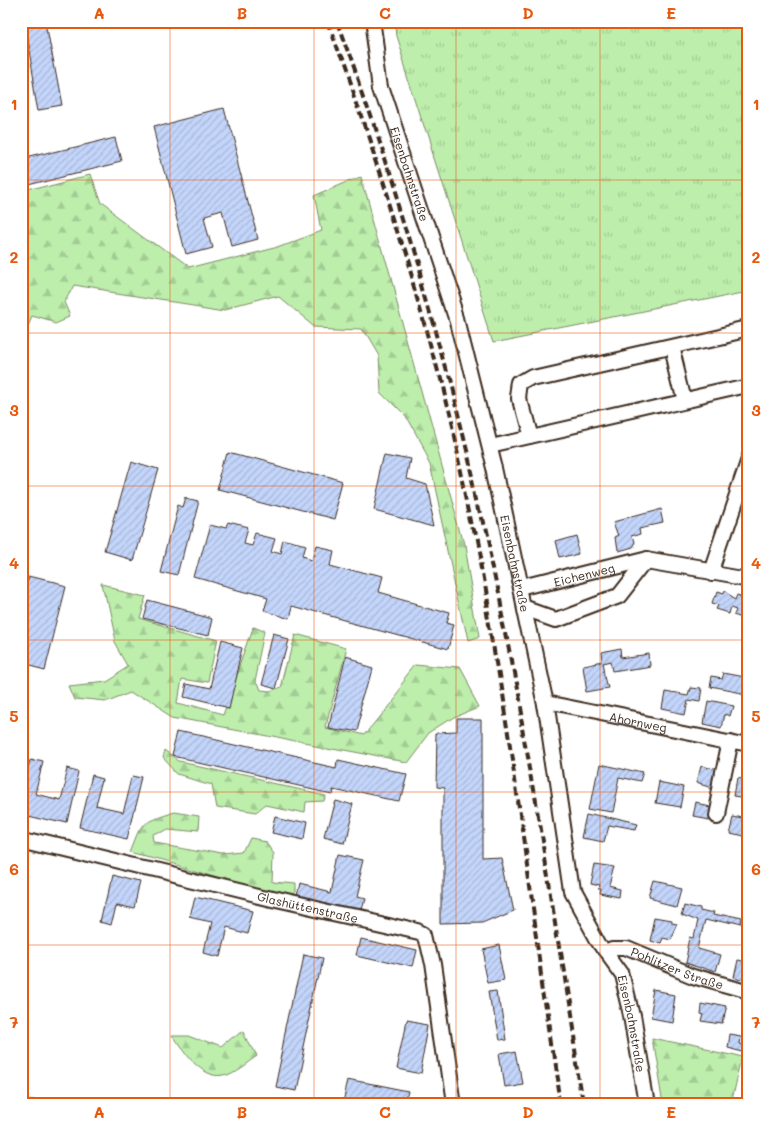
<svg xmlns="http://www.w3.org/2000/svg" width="770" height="1126" viewBox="0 0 770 1126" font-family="Mali,sans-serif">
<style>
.grass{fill:url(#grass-tufts);stroke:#7c8c65}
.forest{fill:url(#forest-firs);stroke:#7c8c65}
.building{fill:url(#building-hatch);stroke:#3b2a1e}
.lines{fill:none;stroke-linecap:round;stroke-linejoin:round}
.street-casing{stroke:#3b2a1e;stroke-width:18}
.street{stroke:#fff;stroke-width:14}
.rail{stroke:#3b2a1e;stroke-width:4;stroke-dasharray:8 4;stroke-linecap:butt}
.grid{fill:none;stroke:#e8590c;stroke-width:1;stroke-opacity:0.55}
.labels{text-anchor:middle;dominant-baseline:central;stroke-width:4;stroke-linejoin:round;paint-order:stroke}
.street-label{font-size:12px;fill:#3b2a1e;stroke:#fff}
.neatline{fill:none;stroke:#e8590c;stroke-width:2}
.grid-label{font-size:16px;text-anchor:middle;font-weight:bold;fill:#e8590c}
</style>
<defs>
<pattern id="grass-tufts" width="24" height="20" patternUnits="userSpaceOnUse" patternTransform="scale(1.25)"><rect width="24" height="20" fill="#bdeeac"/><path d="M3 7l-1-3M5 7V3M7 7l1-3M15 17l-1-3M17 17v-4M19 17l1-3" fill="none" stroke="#a3cc94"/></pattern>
<pattern id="forest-firs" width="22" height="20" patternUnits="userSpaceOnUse" patternTransform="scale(1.25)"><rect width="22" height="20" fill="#bdeeac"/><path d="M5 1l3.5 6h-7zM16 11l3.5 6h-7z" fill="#a3cc94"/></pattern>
<pattern id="building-hatch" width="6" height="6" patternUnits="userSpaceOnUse" patternTransform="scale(1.25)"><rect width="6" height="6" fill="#c3d5fb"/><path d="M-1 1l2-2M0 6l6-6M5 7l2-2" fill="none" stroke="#a8b7d7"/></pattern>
</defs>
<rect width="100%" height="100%" fill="#fff"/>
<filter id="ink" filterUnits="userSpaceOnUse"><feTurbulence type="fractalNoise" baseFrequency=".02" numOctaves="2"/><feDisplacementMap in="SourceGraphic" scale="10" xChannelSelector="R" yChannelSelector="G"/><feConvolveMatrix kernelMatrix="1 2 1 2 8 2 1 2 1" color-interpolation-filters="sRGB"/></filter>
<g filter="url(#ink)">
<polygon class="grass" points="394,21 749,21 749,290 494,341 396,36"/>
<g class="forest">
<polygon points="90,174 100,204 188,269 278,246 321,230 314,195 362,174 464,545 480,639 468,643 429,463 404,418 379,393 377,356 361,329 315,327 278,296 225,310 72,286 64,302 70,316 56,322 32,315 21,341 21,192"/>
<polygon points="103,585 145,595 138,619 216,641 207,683 182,679 178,703 223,715 253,628 265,633 255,680 259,690 269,691 282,687 295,635 346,649 325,727 361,736 418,665 460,669 480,706 453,717 428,733 406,762 175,718 131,690 105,700 75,697 69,683 104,679 128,664 115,641"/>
<polygon points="166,751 181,762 324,794 322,801 305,802 304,812 267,804 255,814 215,808 211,784 179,774 164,758"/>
<path d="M173 813 199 817 198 832 165 829 153 836 154 843 224 855 244 853 251 838 265 841 273 852 272 882 294 884V899L133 852C145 822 142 822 173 813Z"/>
<path d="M244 1030 256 1056C247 1062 233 1074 223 1076 201 1081 181 1051 171 1035H189L223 1048Z"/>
<polygon points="652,1038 743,1057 732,1105 663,1105"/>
</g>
<g class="building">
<polygon points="24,21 46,21 62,106 39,110"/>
<polygon points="224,109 258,240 232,247 223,213 204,218 212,247 186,254 154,127"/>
<polygon points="116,137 122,161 21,186 21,160"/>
<polygon points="230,452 343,483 333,520 220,490"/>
<polygon points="387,453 410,458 406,478 425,484 434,525 374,509"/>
<polygon points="131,462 158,470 132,560 105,552"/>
<polygon points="186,498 198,501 179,575 161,571 178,506 183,508"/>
<polygon points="662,509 665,523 642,528 643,534 632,537 634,544 631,549 617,553 615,538 619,536 614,522"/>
<polygon points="210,525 226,529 228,525 249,530 245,543 253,545 257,533 277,538 273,551 282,554 285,541 305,547 302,558 311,561 315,546 333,550 330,564 382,578 378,593 449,613 446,623 454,625 448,649 291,606 288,619 262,611 266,599 195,579"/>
<polygon points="577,534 582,554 560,559 556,540"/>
<polygon points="28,577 65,586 44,669 21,663 21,605"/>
<polygon points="723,591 734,598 736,593 742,595 743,592 747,594 749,617 736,613 738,608 732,606 730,614 717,610 719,606 712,604 716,592 722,594"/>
<polygon points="147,600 212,617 208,635 142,619"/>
<polygon points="274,635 289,639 276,688 261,684"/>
<polygon points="220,642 243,648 229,708 183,697 186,684 209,689"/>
<polygon points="622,649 623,657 649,653 650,665 615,671 613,662 604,664 610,687 587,691 583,667 602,663 601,653"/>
<polygon points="345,657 372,665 354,732 328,727"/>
<polygon points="723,674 749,679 749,696 709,688 711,678 721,680"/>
<polygon points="691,687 701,688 699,701 689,699 686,713 662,708 665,690 689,694"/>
<polygon points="706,701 731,706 728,716 724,714 721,726 702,722"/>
<polygon points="456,718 483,718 483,859 502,858 513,910 482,923 443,924 443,788 434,787 435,734 456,733"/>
<polygon points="181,732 337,767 338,759 406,774 399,801 331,786 330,792 175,757"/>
<polygon points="32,759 44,762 36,794 59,800 67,768 79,771 67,824 21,813 21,802"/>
<polygon points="599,764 645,774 642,783 618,778 611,813 590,809"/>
<polygon points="702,767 719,771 714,788 698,783"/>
<polygon points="93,774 104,777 97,808 124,814 133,775 144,777 129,839 80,828"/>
<polygon points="738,778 749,781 749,797 735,795"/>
<polygon points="659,782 684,787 680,807 655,803"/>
<polygon points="333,799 352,804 342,844 323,839"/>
<polygon points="695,802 710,805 708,818 692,815"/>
<polygon points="589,814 636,825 634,831 607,826 603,841 584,837"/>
<polygon points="732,814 749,817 748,834 728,830"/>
<polygon points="275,816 305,823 302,839 271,832"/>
<polygon points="340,855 364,860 355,896 362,898 359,911 296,897 299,884 332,892"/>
<polygon points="594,865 615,868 610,888 623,891 622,899 600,895 601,890 598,890 599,887 590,885"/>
<polygon points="112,876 141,883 135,906 117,902 112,923 102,920"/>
<polygon points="655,881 682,887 677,905 650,898"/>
<polygon points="195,897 253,911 247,933 224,927 217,956 203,952 210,924 190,919"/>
<polygon points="685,903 701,907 701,910 714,913 713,916 741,922 740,928 706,920 699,948 720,954 715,972 685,962 690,938 694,939 698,920 682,914"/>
<polygon points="655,917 672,920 672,923 677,924 670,939 662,937 660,943 650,940"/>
<polygon points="361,937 417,950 413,968 357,955"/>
<polygon points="499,945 506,980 488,983 481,949"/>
<polygon points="303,954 322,958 294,1090 275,1086"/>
<polygon points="748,955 749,980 733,976 737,958 747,960"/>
<polygon points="656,990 676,994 672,1021 651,1017"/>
<polygon points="498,991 505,1039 497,1040 489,992"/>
<polygon points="700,1003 725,1008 721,1024 700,1021 702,1013 699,1012"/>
<polygon points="406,1020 430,1024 421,1073 396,1068"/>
<polygon points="727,1035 739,1037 738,1043 749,1045 749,1053 725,1047"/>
<polygon points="517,1051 523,1082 504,1085 499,1054"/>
<polygon points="349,1080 409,1092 406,1105 362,1105 344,1101"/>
<polygon points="21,1096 103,1105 21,1105"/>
<polygon points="276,1100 296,1105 275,1105"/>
<polygon points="527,1101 528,1105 509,1105 509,1104"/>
</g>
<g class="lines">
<g class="street-casing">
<g id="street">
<path id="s1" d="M372 21 381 86 458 320 495 468 545 703 573 892 606 952 622 974 632 1016 647 1105"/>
<polyline points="672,347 685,400"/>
<polyline points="529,436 519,399 521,385 533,378 749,329"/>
<polyline points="490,445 749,386"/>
<polyline points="711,571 749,458"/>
<path id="s2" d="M522 590 646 559 749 577"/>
<polyline points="525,608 556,619 617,596 646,559"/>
<path id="s3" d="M545 703 749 744"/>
<polyline points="716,813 731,740"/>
<path id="s4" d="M21 838 272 899 420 932 426 935 433 965 453 1105"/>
<path id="s5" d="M606 952 614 948H626L693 976 749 992"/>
</g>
</g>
<use href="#street" class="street"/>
<g class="rail">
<path d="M328 21C378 163 425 307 458 454 505 667 528 889 561 1105"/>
<path d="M337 21C397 188 448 358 485 531 526 721 553 913 584 1105"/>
</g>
</g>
</g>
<path class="grid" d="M170 21V1105M314 21V1105M456 21V1105M600 21V1105M21 180H749M21 333H749M21 486H749M21 640H749M21 792H749M21 945H749"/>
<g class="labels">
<g class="street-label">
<text stroke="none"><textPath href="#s1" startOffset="158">Eisenbahnstraße</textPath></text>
<text stroke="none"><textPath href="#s1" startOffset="562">Eisenbahnstraße</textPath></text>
<text stroke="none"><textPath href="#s2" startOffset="64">Eichenweg</textPath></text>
<text stroke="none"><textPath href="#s3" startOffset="95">Ahornweg</textPath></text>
<text stroke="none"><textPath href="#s4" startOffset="295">Glashüttenstraße</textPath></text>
<text stroke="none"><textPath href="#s5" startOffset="76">Pohlitzer Straße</textPath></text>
<text stroke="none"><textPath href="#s1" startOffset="1042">Eisenbahnstraße</textPath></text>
</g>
</g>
<rect width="770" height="1126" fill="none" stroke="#fff" stroke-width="55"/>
<rect x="28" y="28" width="714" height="1070" class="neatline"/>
<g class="grid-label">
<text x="99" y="19">A</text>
<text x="242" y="19">B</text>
<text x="385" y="19">C</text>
<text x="528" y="19">D</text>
<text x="671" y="19">E</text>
<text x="14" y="110">1</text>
<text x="756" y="110">1</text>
<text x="14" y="263">2</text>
<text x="756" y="263">2</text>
<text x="14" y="416">3</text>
<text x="756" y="416">3</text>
<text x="14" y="569">4</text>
<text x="756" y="569">4</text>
<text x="14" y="722">5</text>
<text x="756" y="722">5</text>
<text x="14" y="875">6</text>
<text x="756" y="875">6</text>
<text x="14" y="1028">7</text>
<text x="756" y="1028">7</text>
<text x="99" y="1118">A</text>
<text x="242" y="1118">B</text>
<text x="385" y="1118">C</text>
<text x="528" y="1118">D</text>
<text x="671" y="1118">E</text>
</g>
</svg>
